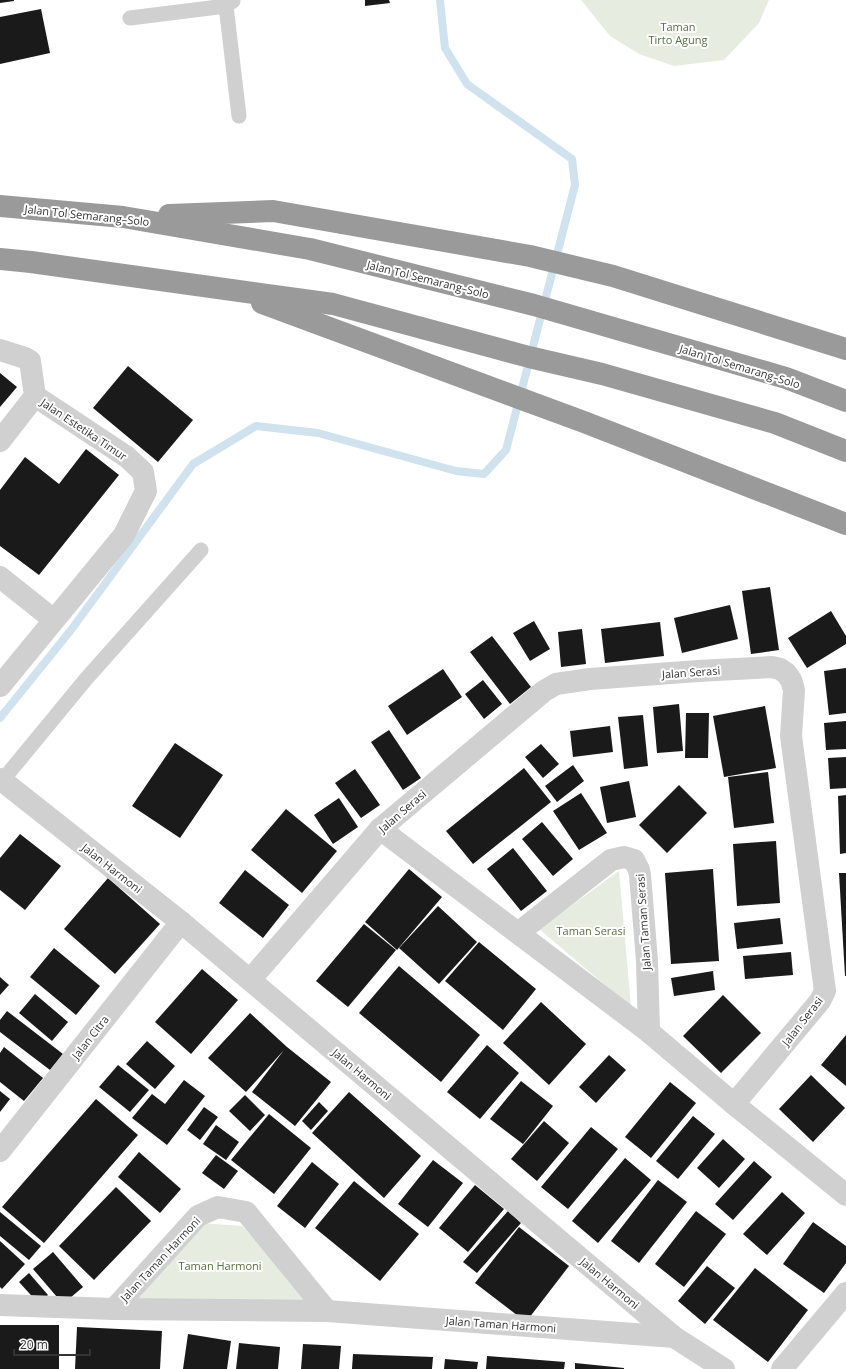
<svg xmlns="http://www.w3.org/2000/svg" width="846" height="1369" viewBox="0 0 846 1369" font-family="'Open Sans',sans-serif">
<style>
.green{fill:#e6ecdf}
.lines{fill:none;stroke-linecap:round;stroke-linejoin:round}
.stream{stroke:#cfe2ee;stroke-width:8}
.building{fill:#1a1a1a}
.service{stroke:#d0d0d0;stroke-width:15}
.minor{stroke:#d0d0d0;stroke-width:22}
.motorway{stroke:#9a9a9a;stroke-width:22}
.labels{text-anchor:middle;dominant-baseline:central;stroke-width:4;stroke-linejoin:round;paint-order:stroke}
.park-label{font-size:11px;fill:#56703f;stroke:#fff}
.street-label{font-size:11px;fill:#333;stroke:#fff}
</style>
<rect width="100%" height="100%" fill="#fff"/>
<g class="green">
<polygon points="581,0 769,0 759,23 724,60 674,66 639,54 610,36"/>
<polygon points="619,871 631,1007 539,929"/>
<polygon points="200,1223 242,1226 327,1311 128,1302"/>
</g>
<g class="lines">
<polyline class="stream" points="0,718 71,630 193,464 256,426 318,433 456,471 484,474 506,450 575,185 572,159 467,84 445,48 440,0"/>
</g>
<g class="building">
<polygon points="0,0 14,0 14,1 0,3"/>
<polygon points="365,0 389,0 390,3 365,6"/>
<polygon points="41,9 50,53 0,64 0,17"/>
<polygon points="128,366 193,420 158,462 93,408"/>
<polygon points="0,373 17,387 0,407"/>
<polygon points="86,449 119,475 39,575 0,546 0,490 25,457 59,484"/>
<polygon points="770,587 779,650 751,654 742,591"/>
<polygon points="730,605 738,639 682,653 674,618"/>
<polygon points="831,611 846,636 846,644 807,668 788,638"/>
<polygon points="534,621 550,649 530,661 513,633"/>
<polygon points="660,622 664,656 605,663 601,629"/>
<polygon points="582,629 586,664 561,667 558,632"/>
<polygon points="492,636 531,687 510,704 470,652"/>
<polygon points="846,668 846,713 829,715 824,671"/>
<polygon points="443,669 462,697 407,735 388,706"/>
<polygon points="483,680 502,704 484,719 465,694"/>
<polygon points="679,704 683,751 657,753 653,707"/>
<polygon points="765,706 776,768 724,777 713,716"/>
<polygon points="686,713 709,713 708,758 685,758"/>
<polygon points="643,715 648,766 624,769 618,717"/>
<polygon points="846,721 846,749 826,750 824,723"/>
<polygon points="610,726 613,752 573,757 570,731"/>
<polygon points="389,730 421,778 403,790 371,742"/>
<polygon points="175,743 223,775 180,838 132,806"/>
<polygon points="541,744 559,764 543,778 525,757"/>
<polygon points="846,757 846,788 830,789 828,758"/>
<polygon points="573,765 584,781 557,802 545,786"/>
<polygon points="524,768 551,802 473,864 446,831"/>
<polygon points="355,769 380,805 361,818 335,783"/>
<polygon points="768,772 774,823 734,828 728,777"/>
<polygon points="629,781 636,817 607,823 600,787"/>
<polygon points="679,785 707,813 667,853 639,825"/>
<polygon points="581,793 607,833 579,850 553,811"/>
<polygon points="846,795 846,853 840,854 838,796"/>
<polygon points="339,798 358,827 333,844 314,815"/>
<polygon points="286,809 337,851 302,893 251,850"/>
<polygon points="542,822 573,859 553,876 522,839"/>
<polygon points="20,834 61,866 25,910 0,890 0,858"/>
<polygon points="776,841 780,903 737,906 733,844"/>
<polygon points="513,848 547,891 521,911 487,869"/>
<polygon points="409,869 442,897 397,950 365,922"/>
<polygon points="713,869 719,961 671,964 665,873"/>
<polygon points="245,870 289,905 263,938 219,903"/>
<polygon points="839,873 846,873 846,976 845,976"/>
<polygon points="108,878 160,924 115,974 64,929"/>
<polygon points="438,906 477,942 439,984 399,948"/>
<polygon points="780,918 783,944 737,949 734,923"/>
<polygon points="364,924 396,950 348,1007 316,981"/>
<polygon points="479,942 536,989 503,1030 445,981"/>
<polygon points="54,948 100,986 76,1015 30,977"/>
<polygon points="791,952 793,975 745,979 743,956"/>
<polygon points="399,966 480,1035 441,1082 359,1013"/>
<polygon points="202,969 238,1000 191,1054 155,1022"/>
<polygon points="713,971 715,990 674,996 671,978"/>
<polygon points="0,977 9,985 0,995"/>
<polygon points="35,994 68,1022 52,1041 19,1013"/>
<polygon points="723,995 761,1033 721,1073 683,1036"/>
<polygon points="541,1002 586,1044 549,1085 503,1043"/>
<polygon points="7,1011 63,1054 50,1070 0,1032 0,1020"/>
<polygon points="250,1013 287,1047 331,1082 295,1126 252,1092 284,1050 246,1092 208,1058"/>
<polygon points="846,1035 846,1086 821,1065"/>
<polygon points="147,1041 175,1066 155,1089 126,1064"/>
<polygon points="487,1045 519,1073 480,1119 447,1092"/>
<polygon points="4,1047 43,1078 24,1101 0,1082 0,1053"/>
<polygon points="609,1055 626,1070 596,1103 579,1087"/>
<polygon points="118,1065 149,1090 130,1112 99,1087"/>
<polygon points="811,1075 845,1108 813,1142 779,1109"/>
<polygon points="184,1080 205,1096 167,1145 132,1118 152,1094 165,1104"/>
<polygon points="521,1081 553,1106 523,1144 490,1119"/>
<polygon points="670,1082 696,1103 651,1158 625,1137"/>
<polygon points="0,1091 10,1099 0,1112"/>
<polygon points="349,1092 421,1156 384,1198 312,1133"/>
<polygon points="245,1095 265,1115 250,1131 229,1111"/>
<polygon points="96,1099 138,1135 44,1243 2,1207"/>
<polygon points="319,1102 328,1111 311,1130 302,1121"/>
<polygon points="204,1107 218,1117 200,1140 187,1130"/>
<polygon points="269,1114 311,1148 274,1194 231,1160"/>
<polygon points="693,1116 715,1134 678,1179 656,1161"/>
<polygon points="544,1121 569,1143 537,1181 511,1159"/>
<polygon points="216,1125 239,1142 226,1160 203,1144"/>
<polygon points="591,1127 618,1149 568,1209 541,1187"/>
<polygon points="723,1139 745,1159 719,1188 697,1168"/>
<polygon points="139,1152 181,1189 160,1213 118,1177"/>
<polygon points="216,1155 238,1171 224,1189 202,1173"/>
<polygon points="625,1158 651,1180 598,1243 572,1221"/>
<polygon points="433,1160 463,1183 428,1227 398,1204"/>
<polygon points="754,1161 772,1177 733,1220 715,1204"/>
<polygon points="312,1162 339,1184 305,1228 277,1206"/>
<polygon points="658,1180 687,1202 639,1263 611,1241"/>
<polygon points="354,1181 419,1234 380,1281 315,1228"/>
<polygon points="475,1185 504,1209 468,1252 439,1228"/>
<polygon points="116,1187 151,1221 94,1280 59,1246"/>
<polygon points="782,1192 805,1213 767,1255 743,1234"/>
<polygon points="508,1211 521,1223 477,1273 463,1262"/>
<polygon points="696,1211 726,1234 684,1287 655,1264"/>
<polygon points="0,1212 41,1246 29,1260 0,1236"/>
<polygon points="813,1222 846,1246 846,1263 824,1293 783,1264"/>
<polygon points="519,1227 569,1266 526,1322 475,1283"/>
<polygon points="0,1241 25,1264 2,1289 0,1287"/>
<polygon points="53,1252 83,1287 63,1304 33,1269"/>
<polygon points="707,1266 735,1288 705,1324 678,1301"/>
<polygon points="755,1268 808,1310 768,1362 713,1320"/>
<polygon points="29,1273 48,1295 39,1304 19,1282"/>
<rect x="0" y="1325" width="59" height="44"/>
<polygon points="77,1327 162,1331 160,1369 75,1369"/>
<polygon points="188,1334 231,1341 227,1369 183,1369"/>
<polygon points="239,1343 280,1347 278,1369 236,1369"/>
<polygon points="303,1344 341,1346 339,1369 301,1369"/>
<polygon points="353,1354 433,1357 432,1369 352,1369"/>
<polygon points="487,1356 565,1362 564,1369 486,1369"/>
<polygon points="445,1359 478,1362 477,1369 444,1369"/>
<polygon points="575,1363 624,1368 624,1369 575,1369"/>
</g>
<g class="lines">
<g class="service">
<polyline points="226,6 239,116"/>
<polyline points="130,18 226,6 233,1"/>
<polyline points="2,781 86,679 201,550"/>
</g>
<g class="minor">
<polyline points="0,350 25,358 30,361 35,396 0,441"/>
<polyline points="0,577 54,620"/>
<polyline points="0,686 124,535 146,491 143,472 127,457 35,396"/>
<polyline points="0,779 181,922 674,1337 724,1369"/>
<polyline points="380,829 649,1032 734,1104 846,1195"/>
<polyline points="518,933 611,860 624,857 634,860 639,870 640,875 647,961 649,1032"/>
<polyline points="250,980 380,829 544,691 556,684 590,679 698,671 772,667 780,669 786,673 791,680 794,690 791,736 825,991 820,1001 734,1104"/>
<polyline points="0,1151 181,922"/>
<polyline points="0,1305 114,1309 327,1311 674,1337"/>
<polyline points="114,1309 198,1216 218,1207 246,1212 327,1311"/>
<polyline points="782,1369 846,1293"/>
</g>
<g class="motorway">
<polyline points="0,206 123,217 310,249 534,305 786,378 846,401"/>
<polyline points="169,215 273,211 530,256 613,276 846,349"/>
<polyline points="0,259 31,262 333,304 529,357 602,374 775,423 846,451"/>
<polyline points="262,303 584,422 846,524"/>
</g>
</g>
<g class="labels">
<g class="park-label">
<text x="678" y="26">Taman<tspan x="678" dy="13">Tirto Agung</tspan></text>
<text x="591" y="930">Taman Serasi</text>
<text x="220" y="1265">Taman Harmoni</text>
</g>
<g class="street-label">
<text transform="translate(87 215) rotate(6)">Jalan Tol Semarang–Solo</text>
<text transform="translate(428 279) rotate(14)">Jalan Tol Semarang–Solo</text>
<text transform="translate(740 366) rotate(17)">Jalan Tol Semarang–Solo</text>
<text transform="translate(84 429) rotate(34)">Jalan Estetika Timur</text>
<text transform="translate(691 672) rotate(-4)">Jalan Serasi</text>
<text transform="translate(402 811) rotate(-41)">Jalan Serasi</text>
<text transform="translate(112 868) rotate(38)">Jalan Harmoni</text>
<text transform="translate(643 922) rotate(-94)">Jalan Taman Serasi</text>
<text transform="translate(802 1021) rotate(-52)">Jalan Serasi</text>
<text transform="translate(90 1037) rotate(-52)">Jalan Citra</text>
<text transform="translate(362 1074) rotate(40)">Jalan Harmoni</text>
<text transform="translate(160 1259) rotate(-47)">Jalan Taman Harmoni</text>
<text transform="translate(610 1283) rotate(40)">Jalan Harmoni</text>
<text transform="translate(501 1324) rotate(4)">Jalan Taman Harmoni</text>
</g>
</g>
<path d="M14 1349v6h76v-6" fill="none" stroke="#333333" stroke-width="2"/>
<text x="20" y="1349" font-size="12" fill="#333333" stroke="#ffffff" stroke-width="3" paint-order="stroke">20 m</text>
</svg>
